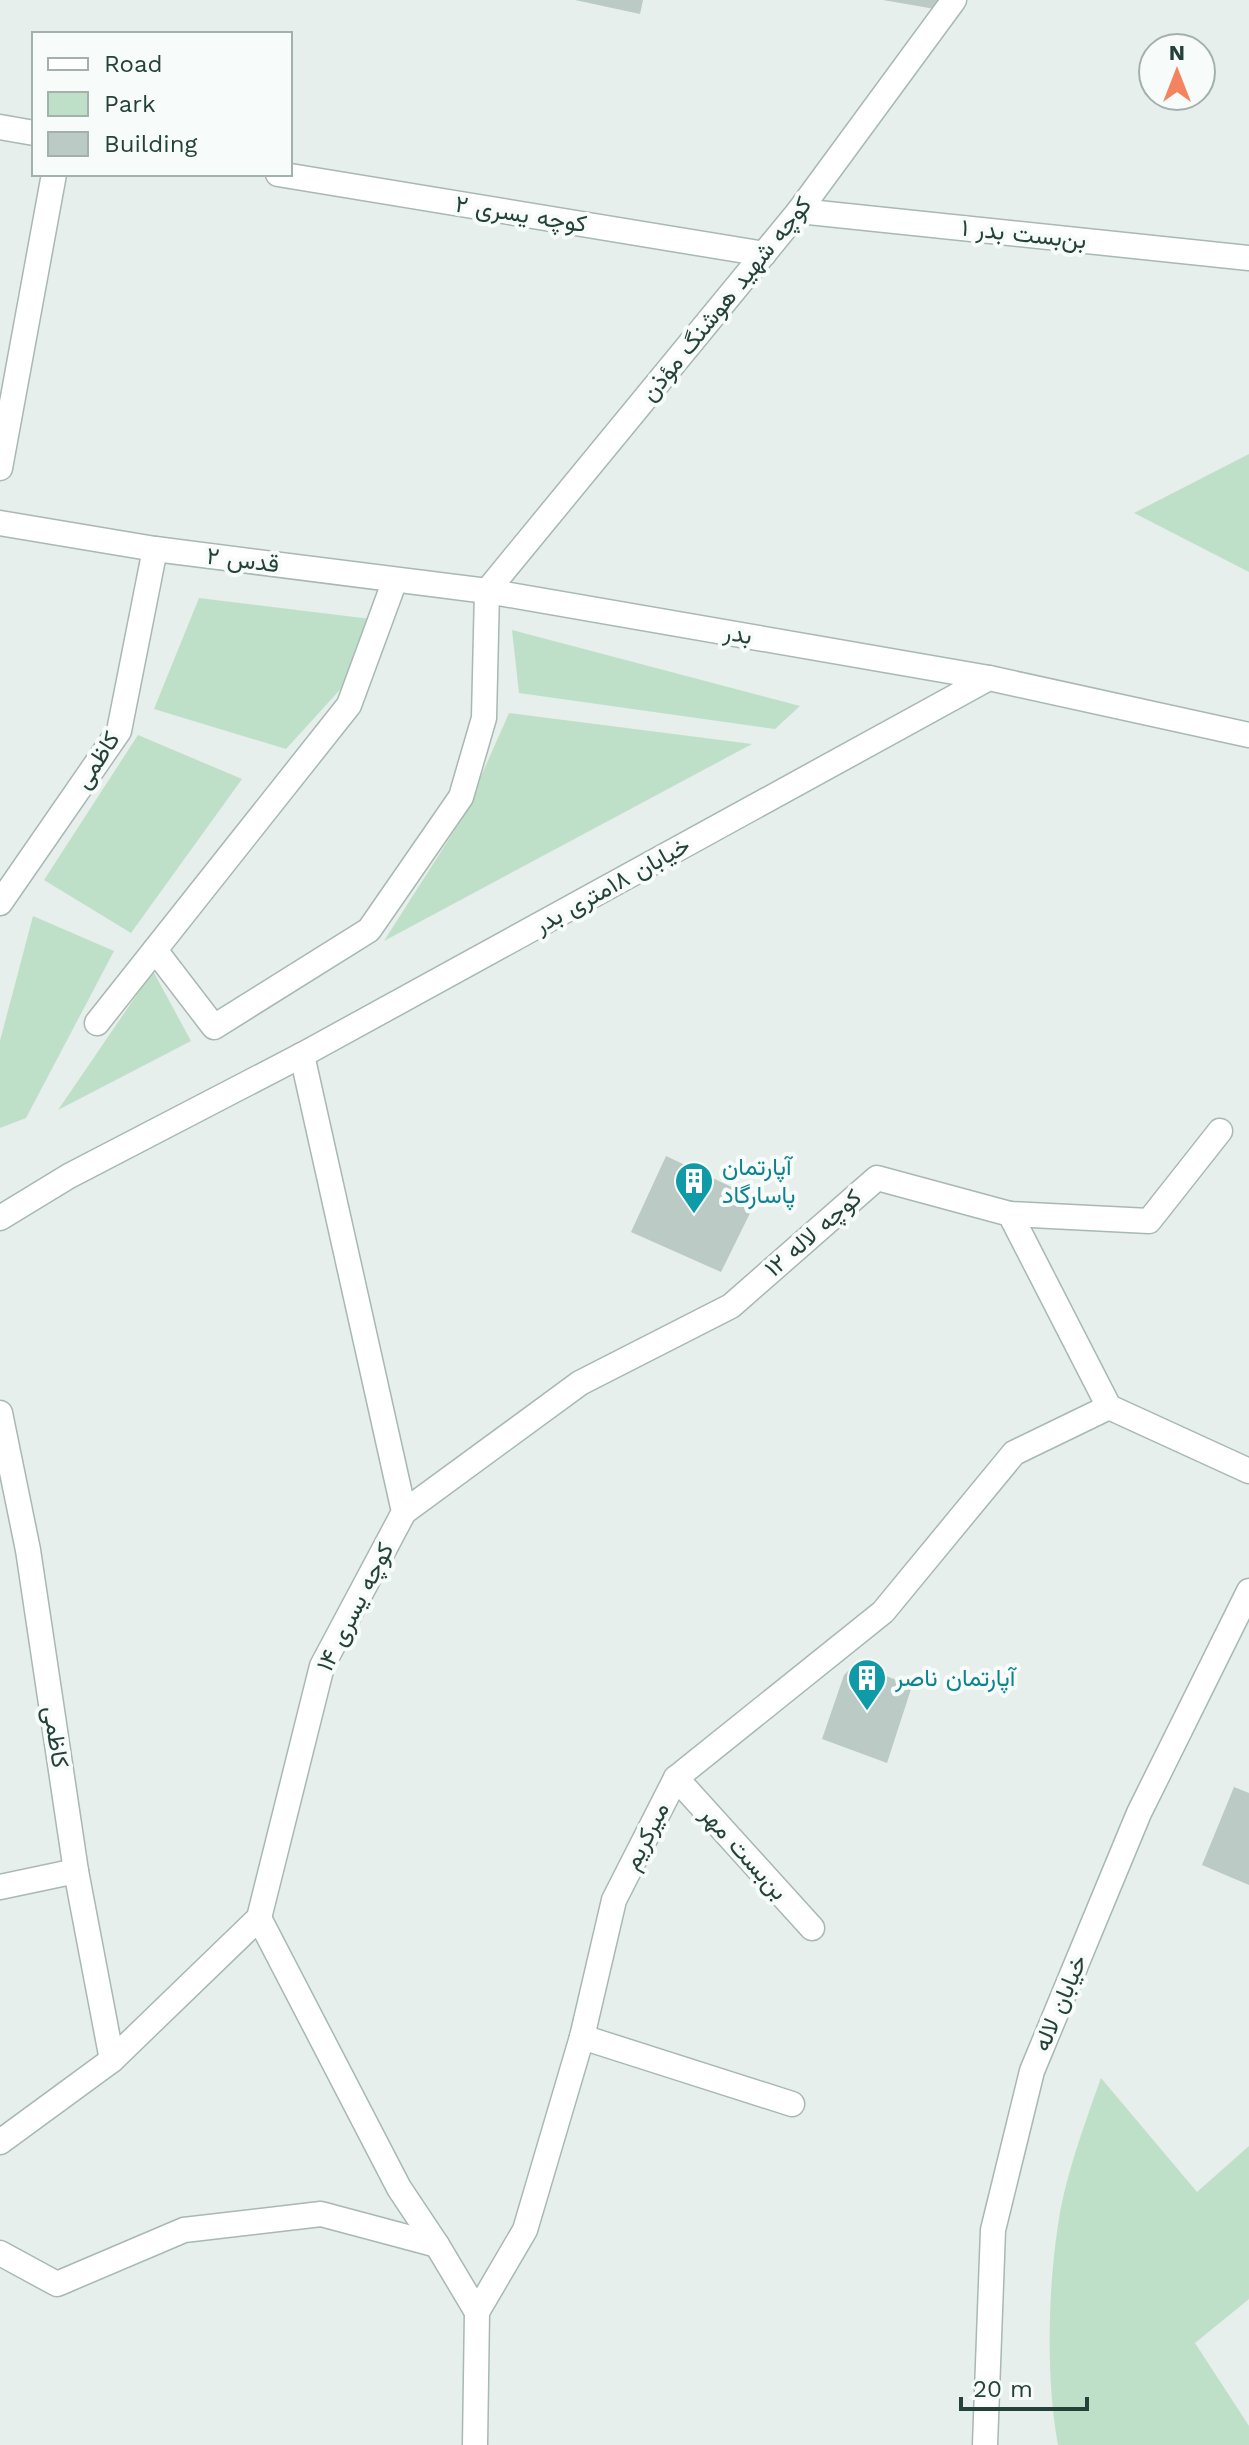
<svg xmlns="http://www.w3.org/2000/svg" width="1249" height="2445" viewBox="0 0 1249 2445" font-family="'Work Sans',Vazirmatn,sans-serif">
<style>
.green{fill:#bfe0c8}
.building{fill:#bbcac4}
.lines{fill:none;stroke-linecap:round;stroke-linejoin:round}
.minor-casing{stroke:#a8b8b2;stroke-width:27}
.minor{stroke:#fff;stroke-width:24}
.labels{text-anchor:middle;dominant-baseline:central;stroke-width:8;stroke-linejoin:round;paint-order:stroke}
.street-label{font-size:24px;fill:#24423a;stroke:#f7fbf9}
.culture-label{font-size:24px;fill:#0d838f;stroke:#f7fbf9;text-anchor:start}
</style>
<rect width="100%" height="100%" fill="#e6efeb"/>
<g class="green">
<polygon points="1249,454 1249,572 1134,513"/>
<polygon points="199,598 371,619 348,681 286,749 154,709"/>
<polygon points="512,630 800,706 775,729 519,693"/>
<polygon points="509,713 752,744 384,941 463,817"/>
<polygon points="138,735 242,779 131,933 44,880"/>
<polygon points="33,916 114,951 26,1118 0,1128 0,1041"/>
<polygon points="153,971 191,1041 58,1110"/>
<path d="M1101 2078 1197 2192 1249 2146V2299L1195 2343 1249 2426V2445H1058C1045 2374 1048 2278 1061 2207 1070 2163 1086 2120 1101 2078Z"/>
</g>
<g class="building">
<polygon points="575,0 643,0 640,14"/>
<polygon points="883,0 942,0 935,9"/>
<polygon points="666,1156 757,1199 721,1272 631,1232"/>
<polygon points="855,1664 912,1686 887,1763 822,1739 844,1675"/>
<polygon points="1234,1787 1249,1793 1249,1885 1202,1865"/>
</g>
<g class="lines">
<g class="minor-casing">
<g id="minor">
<polyline points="0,127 34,133"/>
<polyline points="278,174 764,254"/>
<polyline points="799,211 1249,258"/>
<polyline points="0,468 54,174"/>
<polyline points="0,523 155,549 487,591 989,678"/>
<polyline points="487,591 799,211 954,0"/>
<polyline points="0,903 119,731 155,549"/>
<polyline points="155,950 214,1027 369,930 461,797 484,718 487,591"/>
<polyline points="97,1023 349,705 395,580"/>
<polyline points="1010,1214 1149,1221 1220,1131"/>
<polyline points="0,1218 69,1176 302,1055 989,678 1249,735"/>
<polyline points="0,1413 28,1550 76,1871 112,2060"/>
<polyline points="404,1512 580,1383 731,1306 877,1178 1010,1214 1109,1407 1249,1471"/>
<polyline points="676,1778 812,1928"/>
<polyline points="0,1887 76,1871"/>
<polyline points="259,1918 399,2188 437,2245 477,2312"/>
<polyline points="582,2037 792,2104"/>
<polyline points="0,2142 112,2060 259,1918 322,1666 404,1512 302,1055"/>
<polyline points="0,2253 57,2284 184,2230 321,2214 437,2245"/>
<polyline points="475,2445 477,2312 525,2230 582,2037 614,1900 676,1778 883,1612 1014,1453 1109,1407"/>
<polyline points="985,2445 993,2230 1032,2071 1139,1813 1249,1591"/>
</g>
</g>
<use href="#minor" class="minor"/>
</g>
<defs>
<g id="building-pin" transform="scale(2)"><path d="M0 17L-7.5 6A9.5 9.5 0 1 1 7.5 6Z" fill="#0f9aa8" stroke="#f7fbf9"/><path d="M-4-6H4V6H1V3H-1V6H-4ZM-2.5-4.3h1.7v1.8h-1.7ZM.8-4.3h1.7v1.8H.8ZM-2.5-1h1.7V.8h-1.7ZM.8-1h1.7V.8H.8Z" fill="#fff"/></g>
</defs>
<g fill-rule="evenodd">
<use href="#building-pin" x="694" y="1181"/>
<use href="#building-pin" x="867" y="1678"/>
</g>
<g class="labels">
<g class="street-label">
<text transform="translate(521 214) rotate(9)">کوچه یسری ۲</text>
<text transform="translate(1024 234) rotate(6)">بن‌بست بدر ۱</text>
<text transform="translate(726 299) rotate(-51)">کوچه شهید هوشنگ مؤذن</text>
<text transform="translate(243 560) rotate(7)">قدس ۲</text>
<text transform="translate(738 634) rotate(10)">بدر</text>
<text transform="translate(97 760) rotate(-57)">کاظمی</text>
<text transform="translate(612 885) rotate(-29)">خیابان ۱۸متری بدر</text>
<text transform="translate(813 1233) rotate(-41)">کوچه لاله ۱۲</text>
<text transform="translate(355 1607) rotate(-63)">کوچه یسری ۱۴</text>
<text transform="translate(56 1737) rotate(81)">کاظمی</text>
<text transform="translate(646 1836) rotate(-63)">میرکریم</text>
<text transform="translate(744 1853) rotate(48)">بن‌بست مهر</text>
<text transform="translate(1060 2003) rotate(-67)">خیابان لاله</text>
</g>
<g class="culture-label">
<text x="722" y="1167">آپارتمان<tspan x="722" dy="28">پاسارگاد</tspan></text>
<text x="895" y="1678">آپارتمان ناصر</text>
</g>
</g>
<rect x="32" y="32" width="260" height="144" fill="#f7fbf9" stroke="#a3b1ad" stroke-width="2"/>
<rect x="48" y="58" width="40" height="12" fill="#ffffff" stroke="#a3b1ad" stroke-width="2"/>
<text x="104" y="72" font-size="24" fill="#24423a">Road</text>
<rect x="48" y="92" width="40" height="24" fill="#bfe0c8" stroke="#a3b1ad" stroke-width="2"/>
<text x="104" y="112" font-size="24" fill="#24423a">Park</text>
<rect x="48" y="132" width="40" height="24" fill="#bbcac4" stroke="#a3b1ad" stroke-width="2"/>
<text x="104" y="152" font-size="24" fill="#24423a">Building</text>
<g transform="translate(1177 72)"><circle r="38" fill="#f7fbf9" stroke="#a3b1ad" stroke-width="2"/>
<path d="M0-6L14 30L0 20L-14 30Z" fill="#f4845f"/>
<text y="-12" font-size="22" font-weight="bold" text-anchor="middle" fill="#24423a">N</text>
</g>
<path d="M961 2397v12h126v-12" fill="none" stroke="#24423a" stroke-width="4"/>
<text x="973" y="2397" font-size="24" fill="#24423a" stroke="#f7fbf9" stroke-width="6" paint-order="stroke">20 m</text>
</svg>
